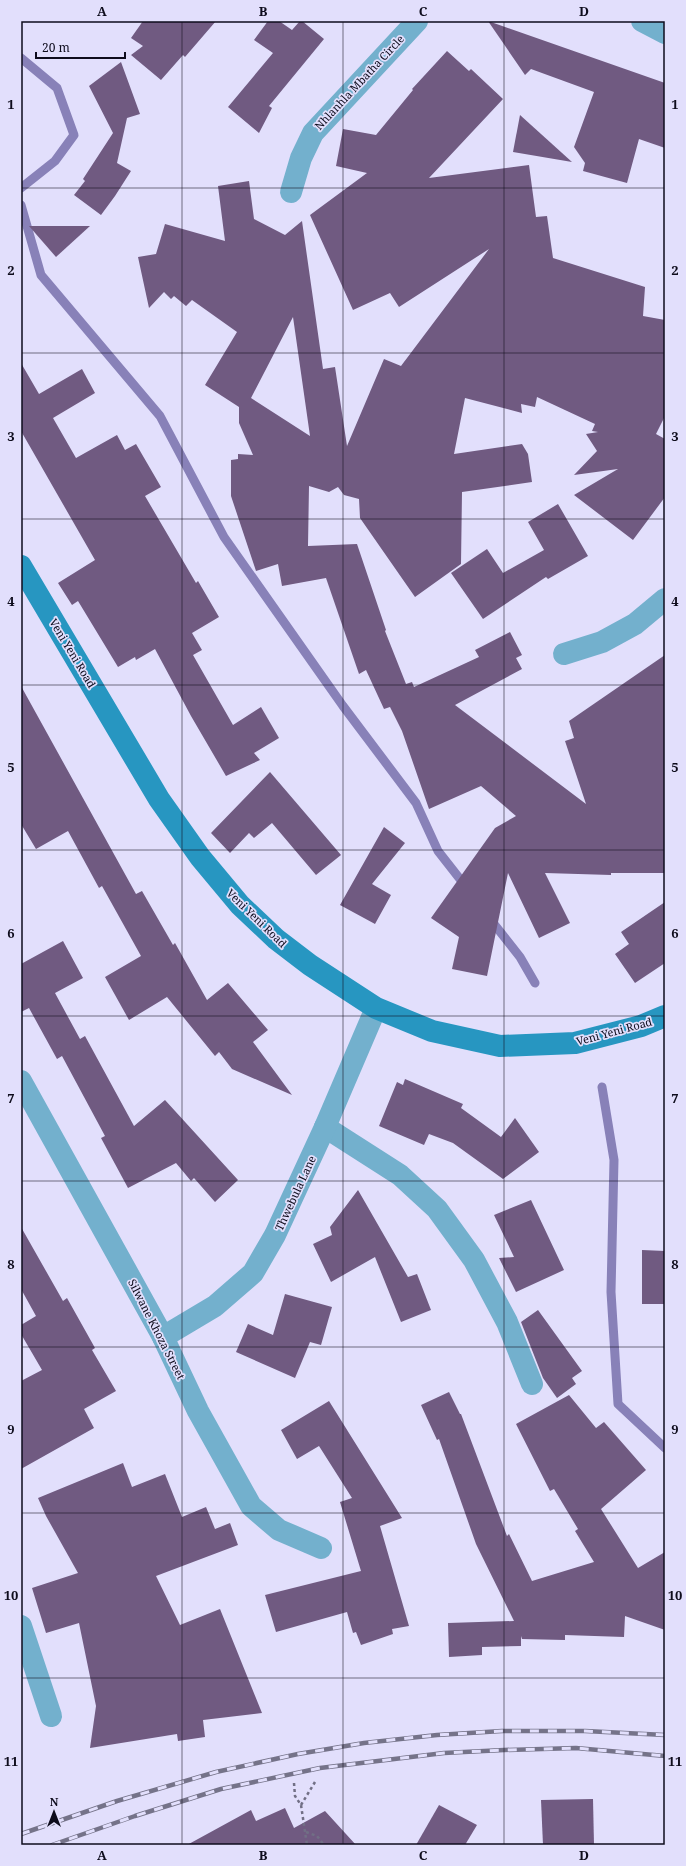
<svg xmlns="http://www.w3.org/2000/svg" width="686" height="1866" viewBox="0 0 686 1866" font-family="'Noto Serif',serif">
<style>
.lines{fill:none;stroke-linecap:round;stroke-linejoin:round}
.stream{stroke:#8881b8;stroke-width:9}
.building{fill:#705a81;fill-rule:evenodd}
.path{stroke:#716f85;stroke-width:2.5;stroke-dasharray:3 3;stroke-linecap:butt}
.street{stroke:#73b0cd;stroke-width:22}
.secondary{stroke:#2796c1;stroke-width:22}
.rail-casing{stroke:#757389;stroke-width:4.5}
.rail{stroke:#e2dffc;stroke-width:3;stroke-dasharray:9;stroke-linecap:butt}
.grid{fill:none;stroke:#0e0c1c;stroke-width:1;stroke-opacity:0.55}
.labels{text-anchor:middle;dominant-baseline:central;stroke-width:3.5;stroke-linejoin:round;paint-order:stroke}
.street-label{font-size:11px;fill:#0e0c1c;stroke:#e2dffc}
.neatline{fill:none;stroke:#0e0c1c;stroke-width:1.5}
.grid-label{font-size:13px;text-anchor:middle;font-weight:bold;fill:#0e0c1c}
</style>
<rect width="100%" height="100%" fill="#e2dffc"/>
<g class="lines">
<g class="stream">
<polyline points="21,58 57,88 74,135 55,161 21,188"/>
<polyline points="21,205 41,275 160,416 224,537 343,706 416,803 438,851 467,888"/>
<polyline points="490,919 520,957 535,983"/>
<polyline points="602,1087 614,1160 611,1292 618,1404 665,1448"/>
</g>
</g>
<g class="building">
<polygon points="143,21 216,21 185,57 183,55 161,80 131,55 143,46 131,38"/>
<polygon points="268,21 279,21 292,30 300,21 302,21 324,39 269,106 272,108 259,133 228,107 273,53 254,40"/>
<polygon points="488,21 665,83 665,148 639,139 627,183 583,171 585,163 574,147 594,92 531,69 525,75"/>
<path d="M447 51 469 71 471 69 503 99 429 178 529 165 536 217 547 216 553 258 645 287 643 316 665 320V416L656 434 665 439V497L633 540 574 495 618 469 574 475 597 451 586 434 598 432 592 431 595 424 537 397 535 407 521 404 522 413 465 398 454 454 522 444 528 454 532 482 462 492 461 564 415 597 360 518 359 499 344 495 338 487 329 492 309 486 308 546 357 544 386 630 385 631 406 684 412 682 414 687 479 657 475 650 510 632 522 655 516 658 522 669 455 705 586 804 565 741 574 738 569 721 665 655V873H611V875L545 873 570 923 539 938 508 873 487 976 452 969 459 937 431 918 495 828 516 816 481 786 429 809 402 731 390 707 384 709 366 670 359 674 326 578 282 586 278 564 256 571 231 496V460L238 459V454L253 455 239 423V407L205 385 237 332 192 300 186 306 174 296 171 299 164 292 149 308 138 257 156 254 165 224 225 241 218 186 249 181 254 219 285 235 302 221 323 369 335 367 347 446 384 359 401 366 489 249 399 307 390 293 353 310 310 215 367 173 336 166 343 129 376 135 413 90 412 89ZM293 317 310 436 251 398Z"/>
<polygon points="121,62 140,114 127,118 117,163 131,171 115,196 101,215 74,195 85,181 83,179 113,133 89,86"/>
<polygon points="520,115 572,162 513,152"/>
<polygon points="29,226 90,226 56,257"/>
<polygon points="21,363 39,394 82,369 95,393 53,418 76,458 117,435 125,450 136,444 161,487 145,496 196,583 198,581 219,617 192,633 202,650 193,655 233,725 261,707 279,738 254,753 260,760 226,776 191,716 155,649 136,660 135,657 118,667 78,601 72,605 58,583 95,560 21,431"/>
<polygon points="558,504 588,556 548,579 546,577 483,619 451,573 487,549 503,573 544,550 528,522"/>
<polygon points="21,686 136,894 142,891 173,945 175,943 207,1000 228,983 268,1030 253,1042 292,1095 232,1069 219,1052 215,1056 167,997 129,1020 105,977 141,956 102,886 99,888 68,831 36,849 21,824"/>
<polygon points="270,772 341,855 316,875 272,823 254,838 249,833 230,853 211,833"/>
<polygon points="384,827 405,843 372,884 391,895 375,924 340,905"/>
<polygon points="665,902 665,963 635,983 615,954 629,944 621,932"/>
<polygon points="63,941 83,978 55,993 80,1039 85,1036 134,1126 165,1100 238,1180 215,1202 194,1178 191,1181 176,1163 128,1188 101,1138 105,1136 62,1056 57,1059 29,1008 21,1012 21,964"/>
<polygon points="405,1079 463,1104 461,1108 501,1137 515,1118 539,1152 503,1179 453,1143 429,1134 424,1145 379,1126 397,1082 403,1085"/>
<polygon points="358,1190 408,1277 417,1274 431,1310 401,1322 375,1257 331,1282 313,1244 332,1235 330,1227"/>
<polygon points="531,1200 564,1270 516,1292 499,1258 514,1257 494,1215"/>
<polygon points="21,1227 63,1301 67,1298 95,1348 92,1350 116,1391 84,1409 94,1428 21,1469 21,1381 42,1370 21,1334 21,1325 36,1316 21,1289"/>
<polygon points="642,1250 665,1251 665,1304 642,1304"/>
<polygon points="285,1294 332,1307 321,1345 310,1342 295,1378 236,1352 248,1324 273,1335"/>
<polygon points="538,1310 582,1371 572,1378 576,1384 557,1398 543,1378 521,1322"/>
<polygon points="449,1392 460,1414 461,1414 507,1536 509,1534 532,1581 594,1562 575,1531 578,1529 554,1489 550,1491 516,1424 569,1395 596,1428 604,1422 646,1470 601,1509 638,1568 665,1552 665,1630 625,1616 624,1637 565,1635 565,1640 522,1639 521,1636 521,1646 482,1647 482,1655 449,1657 448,1623 514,1621 476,1544 439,1439 437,1440 421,1405"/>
<polygon points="329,1401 402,1518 380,1526 409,1626 392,1629 393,1634 361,1645 356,1632 353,1633 347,1612 276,1632 265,1595 361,1571 340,1502 352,1498 319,1446 297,1459 281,1430"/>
<polygon points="123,1463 132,1487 165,1474 182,1517 206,1507 215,1529 230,1523 238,1545 156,1576 180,1625 220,1609 262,1713 203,1720 205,1737 178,1741 177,1734 90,1748 96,1706 79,1623 46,1633 32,1588 78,1573 46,1516 38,1498"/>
<polygon points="593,1799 594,1845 543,1845 541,1800"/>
<polygon points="439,1805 477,1825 465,1845 416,1845"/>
<polygon points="285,1808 294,1828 325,1811 356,1845 187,1845 251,1810 256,1821"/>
</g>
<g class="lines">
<g class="path">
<polyline points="294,1783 295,1796 301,1805 307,1845"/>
<polyline points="301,1805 315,1782"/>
<polyline points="306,1832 317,1836 324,1845"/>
</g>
<g class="street">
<polyline points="642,21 665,33"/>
<polyline points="291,192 301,158 313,133 417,21"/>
<polyline points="564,654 602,642 635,624 665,599"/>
<polyline points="21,1081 163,1337 198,1411 251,1506 279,1530 321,1548"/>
<polyline points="325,1127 400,1175 437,1209 474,1260 507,1322 532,1384"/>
<polyline points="163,1337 215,1306 253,1273 275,1235 325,1127 376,1008"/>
<polyline points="21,1626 51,1716"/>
</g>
<polyline class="secondary" points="21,566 159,799 200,857 240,905 276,939 310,965 376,1008 432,1031 500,1046 575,1043 641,1026 665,1016"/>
<g class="rail-casing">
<g id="rail">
<polyline points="21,1834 117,1801 216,1772 298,1754 364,1743 437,1735 502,1731 585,1731 665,1735"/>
<polyline points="52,1845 135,1816 221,1789 320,1768 444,1753 504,1750 576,1748 665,1756"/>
</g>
</g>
<use href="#rail" class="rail"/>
</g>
<path class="grid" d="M182 21V1845M343 21V1845M504 21V1845M21 188H665M21 353H665M21 519H665M21 685H665M21 850H665M21 1016H665M21 1181H665M21 1347H665M21 1513H665M21 1678H665"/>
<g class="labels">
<g class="street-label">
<text transform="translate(359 82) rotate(-47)">Nhlanhla Mbatha Circle</text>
<text transform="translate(73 653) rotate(59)">Veni Yeni Road</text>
<text transform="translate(257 918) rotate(44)">Veni Yeni Road</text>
<text transform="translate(614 1031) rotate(-15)">Veni Yeni Road</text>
<text transform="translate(295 1193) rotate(-65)">Thwebula Lane</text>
<text transform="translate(157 1329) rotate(63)">Silwane Khoza Street</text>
</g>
</g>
<rect width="686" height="1866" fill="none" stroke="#e2dffc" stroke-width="44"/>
<g transform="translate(54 1812)" stroke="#e2dffc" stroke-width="3" paint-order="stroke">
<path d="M0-3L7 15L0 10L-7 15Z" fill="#0e0c1c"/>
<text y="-6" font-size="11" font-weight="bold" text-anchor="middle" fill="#0e0c1c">N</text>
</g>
<path d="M36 52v6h89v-6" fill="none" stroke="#0e0c1c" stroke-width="2"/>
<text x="42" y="52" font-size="12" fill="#0e0c1c" stroke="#e2dffc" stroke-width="3" paint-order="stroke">20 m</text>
<rect x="22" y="22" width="642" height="1822" class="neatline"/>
<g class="grid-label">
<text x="102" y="16">A</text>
<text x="263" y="16">B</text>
<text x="423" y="16">C</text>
<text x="584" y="16">D</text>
<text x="11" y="109">1</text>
<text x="675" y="109">1</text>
<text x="11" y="275">2</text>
<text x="675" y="275">2</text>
<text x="11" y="441">3</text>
<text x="675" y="441">3</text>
<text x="11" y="606">4</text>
<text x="675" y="606">4</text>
<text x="11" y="772">5</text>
<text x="675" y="772">5</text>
<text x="11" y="938">6</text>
<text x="675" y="938">6</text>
<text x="11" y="1103">7</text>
<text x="675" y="1103">7</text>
<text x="11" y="1269">8</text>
<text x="675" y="1269">8</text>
<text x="11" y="1434">9</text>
<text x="675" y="1434">9</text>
<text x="11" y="1600">10</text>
<text x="675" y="1600">10</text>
<text x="11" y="1766">11</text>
<text x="675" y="1766">11</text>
<text x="102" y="1860">A</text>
<text x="263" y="1860">B</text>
<text x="423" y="1860">C</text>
<text x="584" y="1860">D</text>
</g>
</svg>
